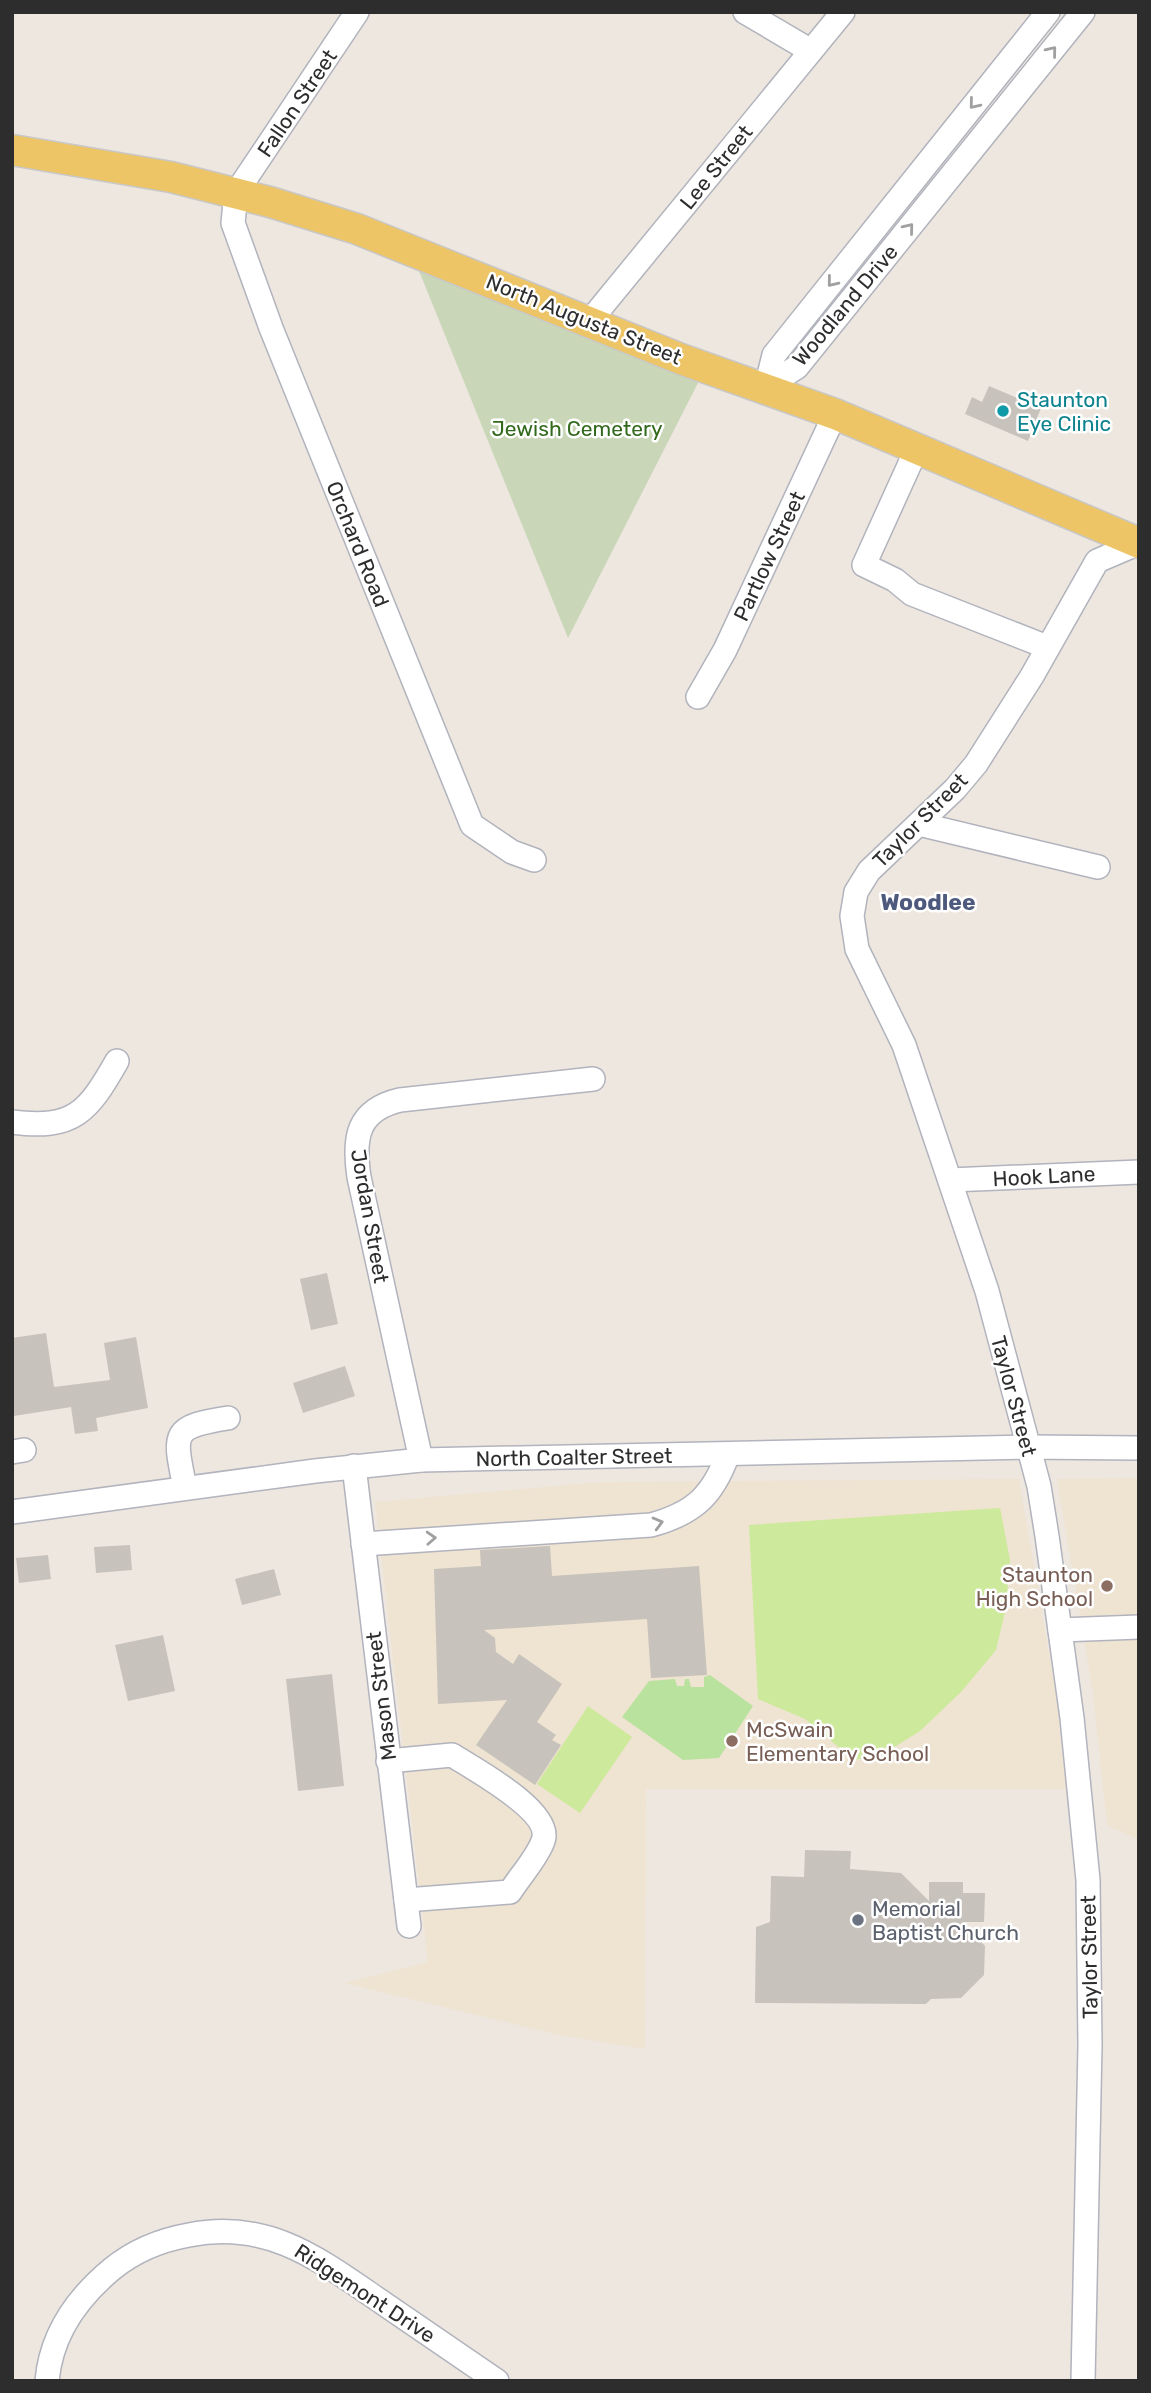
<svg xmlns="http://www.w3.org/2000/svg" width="1151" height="2393" viewBox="0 0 1151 2393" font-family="Rubik,sans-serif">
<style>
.education{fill:#efe3d1}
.green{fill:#bae29f}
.cemetery{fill:#c9d7b8}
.pitch{fill:#cde99b}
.building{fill:#c7c2bb}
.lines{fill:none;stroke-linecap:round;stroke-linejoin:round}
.minor-casing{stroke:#b1b3bd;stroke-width:26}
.major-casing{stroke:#c8c8c8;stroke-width:33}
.minor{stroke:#fff;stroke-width:23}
.major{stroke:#edc566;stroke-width:30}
.oneway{stroke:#a0a0a0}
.culture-dot{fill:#0f9aa8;stroke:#fff;stroke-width:2.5}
.education-dot{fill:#8d6e63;stroke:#fff;stroke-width:2.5}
.worship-dot{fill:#6b7280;stroke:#fff;stroke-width:2.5}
.labels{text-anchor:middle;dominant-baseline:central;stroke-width:5;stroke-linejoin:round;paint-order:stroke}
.street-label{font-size:21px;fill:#2d2d2d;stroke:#fff}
.culture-label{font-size:21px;fill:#0d838f;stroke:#fff;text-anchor:start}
.park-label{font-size:21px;fill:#326a1d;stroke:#fff}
.education-label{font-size:21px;fill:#785e54;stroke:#fff;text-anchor:end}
.worship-label{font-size:21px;fill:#5b616d;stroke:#fff;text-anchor:start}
.neighbourhood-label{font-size:23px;font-weight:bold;fill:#4e5a7d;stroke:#fff}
</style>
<rect width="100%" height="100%" fill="#eee7e0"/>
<g class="education">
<polygon points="1139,1478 1139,1840 1107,1825 1093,1693 1057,1479"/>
<polygon points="1019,1479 1056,1694 1066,1789 646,1789 645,2049 555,2034 344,1983 428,1962 375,1502 601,1482"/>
</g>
<polygon class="green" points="710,1675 753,1706 719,1758 683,1760 622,1717 649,1681 675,1679 677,1686 684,1686 685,1679 689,1679 691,1687 704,1687 704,1677"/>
<polygon class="cemetery" points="419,271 699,381 568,638"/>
<g class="pitch">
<polygon points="1000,1508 1010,1560 1006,1608 996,1650 961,1692 920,1731 883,1754 854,1760 805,1719 758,1699 749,1525"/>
<polygon points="588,1706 632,1737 580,1813 537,1784"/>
</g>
<g class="building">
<polygon points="989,386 1041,408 1028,441 965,414 972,397 982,402"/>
<polygon points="327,1273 338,1324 311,1330 300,1279"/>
<polygon points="46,1333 54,1387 110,1380 104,1343 136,1337 148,1408 96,1418 98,1431 75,1434 71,1407 14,1416 12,1338"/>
<polygon points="345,1366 355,1396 303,1413 293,1383"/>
<polygon points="130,1545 132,1570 96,1573 94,1547"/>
<polygon points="550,1546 552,1576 699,1566 707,1675 651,1678 647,1619 484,1630 495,1638 496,1652 513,1664 519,1654 562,1684 537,1722 556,1735 552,1740 561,1745 535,1785 476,1745 507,1700 438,1704 434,1569 481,1566 480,1550"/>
<polygon points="48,1555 51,1579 19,1583 16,1558"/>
<polygon points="274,1569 281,1595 242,1605 235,1579"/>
<polygon points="163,1635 175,1691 128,1701 115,1645"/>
<polygon points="332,1674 344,1786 298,1791 286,1679"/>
<polygon points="805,1850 851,1851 850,1869 901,1873 929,1901 929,1882 963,1882 963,1893 985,1893 984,1922 963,1922 985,1946 984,1975 961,1998 931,1999 926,2004 755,2003 756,1927 770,1922 771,1876 804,1877"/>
</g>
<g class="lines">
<g class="minor-casing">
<g id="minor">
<polyline points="357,12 236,193 233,223 271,328 472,825 512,852 534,860"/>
<polyline points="745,12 811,51"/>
<polyline points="589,322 843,12"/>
<polyline points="766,387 797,367 1083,12"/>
<polyline points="766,387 774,355 1048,12"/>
<polyline points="917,448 864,565 895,580 912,594 1047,647"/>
<polyline points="698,697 725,650 835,414"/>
<polyline points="919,824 1098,867"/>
<path d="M12 1122C74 1130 88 1112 117 1061"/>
<polyline points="950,1180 1139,1172"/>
<polyline points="12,1452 24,1450"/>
<path d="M421 1460 359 1177C353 1138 357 1110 400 1100L593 1079"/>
<polyline points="354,1466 409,1926"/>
<path d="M185 1488C174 1433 170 1427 228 1418"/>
<polyline points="12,1512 315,1471 421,1460 1026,1447 1139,1448"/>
<path d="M363 1544 651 1525C695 1513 713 1495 728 1454"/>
<polyline points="1060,1630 1139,1627"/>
<path d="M388 1761 452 1755C474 1769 554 1812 543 1841 537 1858 520 1876 510 1892L406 1900"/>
<path d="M47 2381C51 2335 77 2298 112 2269 134 2251 161 2240 189 2235 269 2219 320 2260 383 2303 421 2329 459 2355 497 2381"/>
<polyline points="1083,2381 1090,2045 1088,1880 1072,1718 1047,1536 1039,1486 987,1291 904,1045 857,949 852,916 856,892 869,871 955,789 976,764 1032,676 1097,561 1139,543"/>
</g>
</g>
<g class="major-casing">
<polyline id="major" points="12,150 171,177 270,202 357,229 681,359 835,414 1139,543"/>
</g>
<use href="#minor" class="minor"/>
<use href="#major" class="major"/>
</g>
<defs><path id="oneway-chevron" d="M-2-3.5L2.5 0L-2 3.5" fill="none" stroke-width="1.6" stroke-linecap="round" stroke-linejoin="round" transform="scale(1.75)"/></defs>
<g class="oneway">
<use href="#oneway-chevron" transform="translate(1052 51) rotate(-51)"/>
<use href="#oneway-chevron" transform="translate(974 104) rotate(129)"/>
<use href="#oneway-chevron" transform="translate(909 228) rotate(-51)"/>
<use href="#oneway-chevron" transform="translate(832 282) rotate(129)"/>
<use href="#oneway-chevron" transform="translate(658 1523) rotate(-15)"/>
<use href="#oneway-chevron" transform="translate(431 1538) rotate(-3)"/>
</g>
<circle class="culture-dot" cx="1003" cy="411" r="7"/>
<g class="education-dot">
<circle cx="1107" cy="1586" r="7"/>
<circle cx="732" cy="1741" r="7"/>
</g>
<circle class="worship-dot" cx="858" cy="1920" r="7"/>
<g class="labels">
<g class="street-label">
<text transform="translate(297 103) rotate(-56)">Fallon Street</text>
<text transform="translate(716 167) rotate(-51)">Lee Street</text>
<text transform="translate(845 305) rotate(-50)">Woodland Drive</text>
<text transform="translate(584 319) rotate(22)">North Augusta Street</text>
<text transform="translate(358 544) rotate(68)">Orchard Road</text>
<text transform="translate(769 556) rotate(-65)">Partlow Street</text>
<text transform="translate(920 820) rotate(-45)">Taylor Street</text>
<text transform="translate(1044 1176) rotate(-3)">Hook Lane</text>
<text transform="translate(370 1216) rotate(80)">Jordan Street</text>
<text transform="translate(1014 1396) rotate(75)">Taylor Street</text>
<text transform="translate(574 1457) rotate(-1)">North Coalter Street</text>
<text transform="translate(381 1696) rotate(-97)">Mason Street</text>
<text transform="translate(1089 1957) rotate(-91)">Taylor Street</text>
<text transform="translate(365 2293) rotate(33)">Ridgemont Drive</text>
</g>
<g class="culture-label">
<text x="1017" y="399">Staunton<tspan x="1017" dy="24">Eye Clinic</tspan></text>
</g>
<g class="park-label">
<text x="577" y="428">Jewish Cemetery</text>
</g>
<g class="education-label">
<text x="1093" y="1574">Staunton<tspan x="1093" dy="24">High School</tspan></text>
<text x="746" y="1729" text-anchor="start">McSwain<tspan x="746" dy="24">Elementary School</tspan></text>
</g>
<g class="worship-label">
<text x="872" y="1908">Memorial<tspan x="872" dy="24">Baptist Church</tspan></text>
</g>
<g class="neighbourhood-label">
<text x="928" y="902">Woodlee</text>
</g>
</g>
<rect width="1151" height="2393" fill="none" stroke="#2d2d2d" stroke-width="28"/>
</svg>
